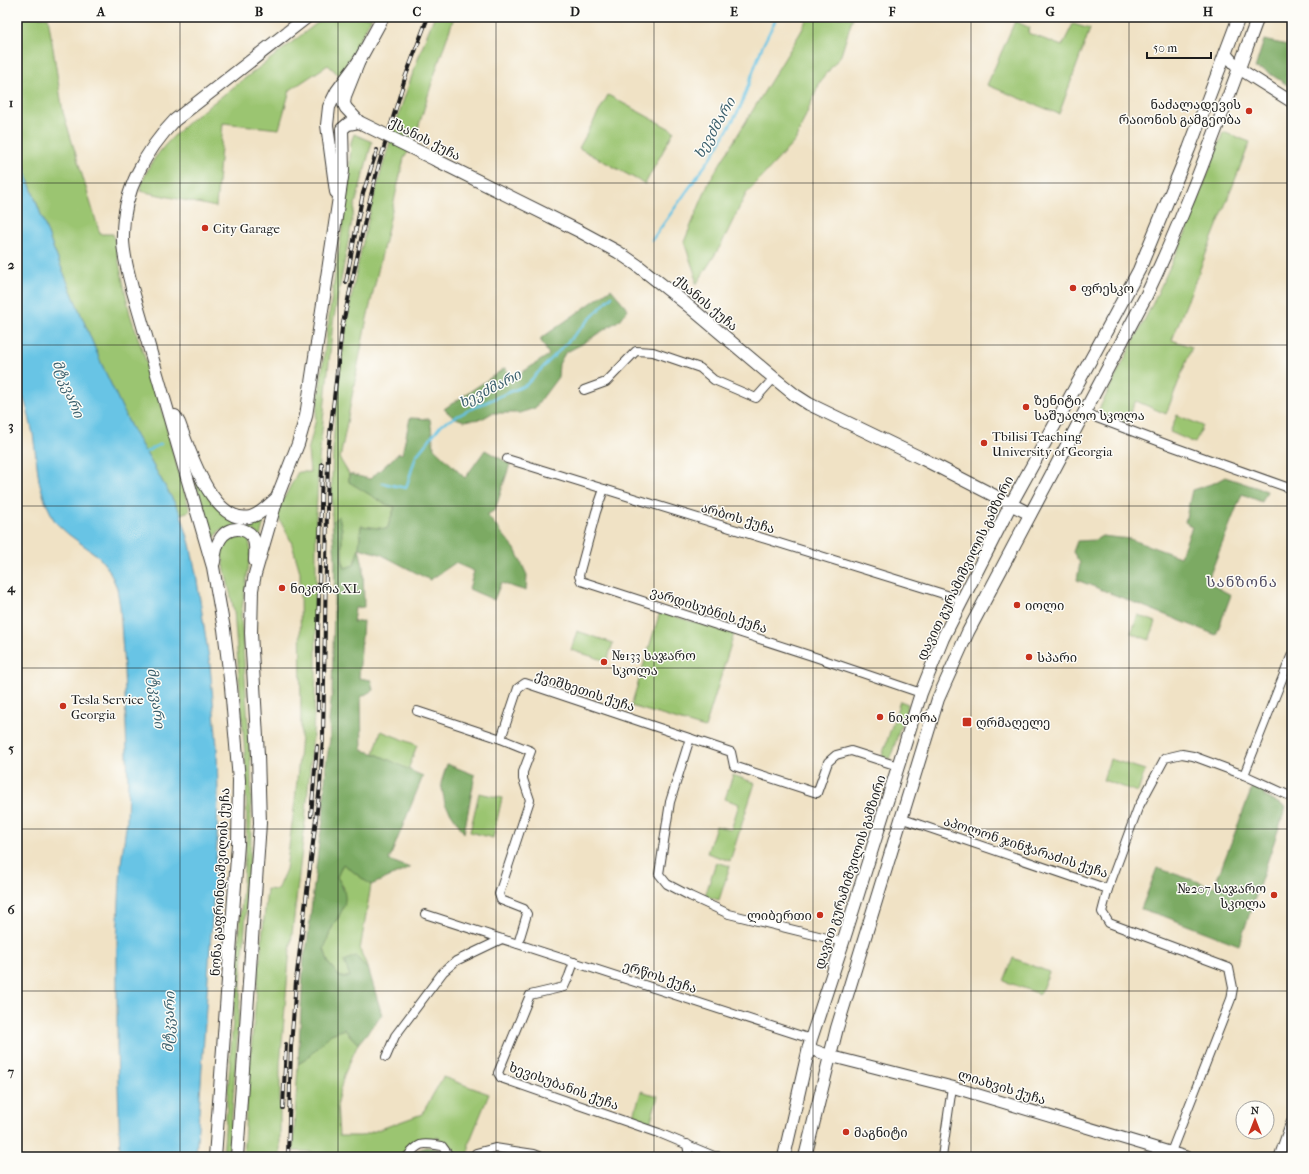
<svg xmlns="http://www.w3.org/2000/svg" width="1309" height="1174" viewBox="0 0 1309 1174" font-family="'IM FELL French Canon','Noto Serif Georgian',serif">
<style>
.green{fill:#9bc571;stroke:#5c7046}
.forest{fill:#7caa63;stroke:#4c6340}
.water{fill:#67c4e5;stroke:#427080}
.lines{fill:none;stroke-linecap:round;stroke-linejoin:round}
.stream{stroke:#67c4e5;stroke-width:2.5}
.street-casing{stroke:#3c3a35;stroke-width:10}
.secondary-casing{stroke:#3c3a35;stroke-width:13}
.primary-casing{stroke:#3c3a35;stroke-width:14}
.street{stroke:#fff;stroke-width:8}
.secondary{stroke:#fff;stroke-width:11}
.primary{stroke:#fff;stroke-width:12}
.rail-casing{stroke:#1c1c1c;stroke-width:4}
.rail{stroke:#fdfcf7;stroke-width:2.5;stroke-dasharray:8;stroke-linecap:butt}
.primary-bridge-casing{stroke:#3c3a35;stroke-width:14;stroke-linecap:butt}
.primary-bridge{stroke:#fff;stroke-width:12}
.grid{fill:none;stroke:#1c1c1c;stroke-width:1;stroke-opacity:0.55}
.poi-dot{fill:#c8321e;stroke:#fdfcf7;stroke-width:1.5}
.labels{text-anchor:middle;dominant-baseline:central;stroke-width:3;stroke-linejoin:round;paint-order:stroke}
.poi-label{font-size:13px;fill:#1c1c1c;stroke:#fdfcf7;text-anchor:start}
.street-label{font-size:13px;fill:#1c1c1c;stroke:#fdfcf7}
.water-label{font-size:14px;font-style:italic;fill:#3a5f6c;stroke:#fdfcf7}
.quarter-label{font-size:15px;letter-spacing:1px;fill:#544f64;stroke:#fdfcf7}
.neatline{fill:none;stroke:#1c1c1c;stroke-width:1.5}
.grid-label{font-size:13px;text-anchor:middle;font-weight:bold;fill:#1c1c1c}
</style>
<rect width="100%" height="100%" fill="#fdfcf7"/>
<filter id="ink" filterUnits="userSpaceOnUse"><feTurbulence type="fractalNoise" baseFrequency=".025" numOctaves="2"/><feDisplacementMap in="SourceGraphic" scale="8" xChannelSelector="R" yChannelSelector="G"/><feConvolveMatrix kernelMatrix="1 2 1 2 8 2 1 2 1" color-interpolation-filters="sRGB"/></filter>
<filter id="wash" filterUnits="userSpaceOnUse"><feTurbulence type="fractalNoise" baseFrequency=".012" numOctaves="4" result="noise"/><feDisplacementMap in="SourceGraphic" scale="16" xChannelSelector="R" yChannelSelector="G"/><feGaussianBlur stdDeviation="0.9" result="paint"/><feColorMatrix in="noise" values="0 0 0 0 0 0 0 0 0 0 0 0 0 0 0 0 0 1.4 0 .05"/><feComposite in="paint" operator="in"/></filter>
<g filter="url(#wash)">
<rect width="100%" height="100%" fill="#f0e2c5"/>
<g class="green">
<polygon points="17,17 48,17 63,112 100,234 113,234 130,314 162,408 170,442 190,511 181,514 131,427 102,365 52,245 29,182 17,137"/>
<path d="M325 17H372L340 76 328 65 290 90 279 129 223 123 216 207 140 191C147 160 170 139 192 119Z"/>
<path d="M434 17H454L434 76 413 145 404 158 366 323 340 459 349 474V482L395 506 387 529 361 526 359 548 354 565 345 568C339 553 343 534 339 516L332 522C328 350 371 176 434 17Z"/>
<polygon points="807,17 853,17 841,55 820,82 795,141 746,194 721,245 696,285 695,274 684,242 710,180 802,30"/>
<polygon points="1015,21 1030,28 1028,33 1062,46 1073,24 1090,29 1059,114 987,85"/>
<polygon points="608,95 674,131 645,184 579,148"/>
<polygon points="1223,132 1250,142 1172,340 1192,347 1166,414 1136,401 1125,423 1097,413 1153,303 1187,230"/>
<polygon points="354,134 372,142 355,205 333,323 319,460 316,515 316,674 313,733 305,823 289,960 280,1066 280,1157 243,1157 249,1068 267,889 277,890 286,869 295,801 301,736 300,572 291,541 276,513 298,472 310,472 308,451 315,423 331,302 348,189 351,142"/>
<polygon points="1177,415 1203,426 1195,443 1170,432"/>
<polygon points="192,472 240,522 247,523 266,513 260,537 255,531 220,530 213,540"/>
<polygon points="238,534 249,540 251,551 241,615 251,769 251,842 229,1157 223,1157 247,827 245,756 236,637 234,611 221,552 224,541 232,535"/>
<polygon points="660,612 734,634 705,728 631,706"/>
<polygon points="1138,615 1156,622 1149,640 1131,633"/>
<polygon points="577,631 613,643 607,661 571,650"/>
<polygon points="900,701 908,704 890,759 882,756"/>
<polygon points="381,731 417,745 408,770 374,753"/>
<polygon points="1110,759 1145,770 1138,792 1103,780"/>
<polygon points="733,775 755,783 730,861 707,853 716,826 731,830 739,804 725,799"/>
<polygon points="479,793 502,798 493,838 470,832"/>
<polygon points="716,862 730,866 719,900 705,896"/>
<polygon points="343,863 371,885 360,950 369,971 355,956 350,977 340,977 329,964 324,949 332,927 339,917 344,888 337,877"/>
<polygon points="1013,958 1049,972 1040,994 1004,981"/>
<polygon points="344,1029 358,1044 344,1075 337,1102 339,1136 361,1136 422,1114 443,1077 489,1094 469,1143 469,1157 457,1157 438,1137 414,1145 405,1157 334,1157 310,1152 293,1151 298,1064 306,1059 331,1034"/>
<polygon points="641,1091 658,1096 650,1124 633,1119"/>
</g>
<g class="forest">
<polygon points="1264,40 1292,46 1292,88 1264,70 1255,68"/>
<polygon points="611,289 628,309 621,319 582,344 565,353 559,364 558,377 535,408 520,413 492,413 482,419 464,421 453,417 444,409 505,368 513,378 549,355 540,339"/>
<path d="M410 418 430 419 434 448 465 478 485 450 510 464 495 510 487 515 515 549 527 575 526 591 501 583 494 600 469 589 474 571 455 563 430 580 380 554 359 548 363 566 364 607 355 608 353 622 363 621 359 678 371 680 373 690 361 697 362 750C384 755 403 768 423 776L389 860 410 868 371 885 343 864 337 877C351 899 345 906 333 926 329 933 327 942 324 949L329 964 340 977H350L344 961 356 956 369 971 382 1015 358 1044 344 1029 331 1034 306 1059 298 1064 304 956 307 945 319 842 323 821 326 764 330 739 329 721 332 692 335 559 332 522 339 516 342 529V561L345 568 354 565 359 548 361 526 387 529 395 507 385 504 349 482V474L370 479 399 453 402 454Z"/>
<polygon points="1225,477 1267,491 1262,502 1242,494 1207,582 1231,595 1216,635 1077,580 1080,563 1073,552 1077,541 1095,540 1102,536 1130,539 1180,557 1192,527 1185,522 1192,490 1214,483"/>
<polygon points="447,764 475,775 464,833 445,804 441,783"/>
<polygon points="1254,783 1265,788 1264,796 1286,807 1239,945 1166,917 1141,909 1157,868 1214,887"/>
<polygon points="426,1147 440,1149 445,1157 411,1157 416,1151"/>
</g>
<polygon class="water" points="17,137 29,182 52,245 102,365 131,427 181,514 190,544 196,574 210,665 217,746 218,793 217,844 196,1157 120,1157 117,1047 117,940 121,863 127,820 128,782 124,669 120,607 117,588 109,570 98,556 68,534 55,522 45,501 39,481 33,434 28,412 22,393 17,382"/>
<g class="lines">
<g class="stream">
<polyline points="652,240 714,153 740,108 762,47 777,17"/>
<polyline points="144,453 161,444"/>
<polyline points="382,483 406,488 416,456 442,424 475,407 526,385 612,296"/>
</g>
</g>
</g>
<g filter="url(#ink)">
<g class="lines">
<g class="street-casing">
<g id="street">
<polyline points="584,390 606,382 636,351 653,352 700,368 714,380 756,398 774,378"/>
<polyline points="1085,411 1097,418 1171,446 1292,489"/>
<polyline points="507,459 963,600"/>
<polyline points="604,489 596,512 580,571 579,576 581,581 815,657 921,693"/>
<polyline points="417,711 501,739 531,751 523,772 523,779 530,800 499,894 501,900 524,909 527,914 518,944"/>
<polyline points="690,738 670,802 659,874 667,884 690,896 729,914 843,942"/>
<polyline points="501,739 518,688 525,683 731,752 734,766 817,793 828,762 836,755 851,751 898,766"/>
<polyline points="1244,775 1292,654"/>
<polyline points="900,818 1108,889"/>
<polyline points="425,914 811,1039"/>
<polyline points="574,962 569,976 564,987 530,995 498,1073 501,1078 659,1133 714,1156 725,1157"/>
<polyline points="386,1057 395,1036 443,972 456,961 502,939"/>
<polyline points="687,1144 689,1157"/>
<polyline points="1171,1152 1231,999 1233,988 1229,968 1109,923 1102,912 1108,889 1138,808 1165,758 1182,754 1193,756 1244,775 1292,797"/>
<path d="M407 1157C420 1141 422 1143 442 1146L450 1157"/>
<polyline points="476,1157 476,1153 495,1148 534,1154 542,1157"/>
<polyline points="942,1157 952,1087"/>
</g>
</g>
<g class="secondary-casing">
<g id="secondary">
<polyline points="1225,53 1238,68 1292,102"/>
<polyline points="808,1048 830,1056 952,1087 1186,1157"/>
<polyline points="1280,1157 1292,1122"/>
</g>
</g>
<g class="primary-casing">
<g id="primary">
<polyline points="436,160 581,232 618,252 637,265 685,303 774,378 795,395 809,404 923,459 1030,514"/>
<polyline points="336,192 327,125 329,107 337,91 359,61 383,17"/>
<path d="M175 416 179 423C189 449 212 525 250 517 260 515 269 505 277 498"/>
<path d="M214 562C215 548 220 528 239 529 244 530 249 532 252 536 257 543 255 553 255 561"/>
<path d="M215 1157 238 844 239 780 231 687 224 629 213 567 132 288C128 271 122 252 123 234 123 191 146 150 175 120L307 17"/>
<polyline points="237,1157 260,823 258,755 251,633 252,590 255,574 278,495 298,444 306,416 343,171 342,129 348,124 359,122 346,108 344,104 345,96 359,61"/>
<polyline points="784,1157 811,1039 843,942 921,693 943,638 1011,504 1096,350 1139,270 1189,149 1239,17"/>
<path d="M805 1157 837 1028 938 699 968 632 1146 296C1189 206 1223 111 1258 17"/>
</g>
</g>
<use href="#street" class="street"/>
<use href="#secondary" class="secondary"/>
<use href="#primary" class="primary"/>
<g class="rail-casing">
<g id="rail">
<polyline points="346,282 363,193 377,150"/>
<polyline points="318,710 318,632 322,464"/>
<polyline points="311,816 317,746"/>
<polyline points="283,1108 286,1044"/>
<polyline points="288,1157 291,1047 296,981 320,786 323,737 328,452 342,328 367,211 379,164 405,78 428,17"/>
</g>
</g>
<use href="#rail" class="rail"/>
<g class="primary-bridge-casing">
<polyline id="primary-bridge" points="359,122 436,160"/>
</g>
<use href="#primary-bridge" class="primary-bridge"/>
</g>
</g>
<path class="grid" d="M180 17V1157M338 17V1157M496 17V1157M654 17V1157M813 17V1157M971 17V1157M1129 17V1157M17 183H1292M17 345H1292M17 506H1292M17 668H1292M17 829H1292M17 991H1292"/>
<g class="poi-dot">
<circle cx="1249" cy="111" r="4"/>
<circle cx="205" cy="228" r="4"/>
<circle cx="1073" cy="288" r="4"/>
<circle cx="1026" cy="407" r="4"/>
<circle cx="984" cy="443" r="4"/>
<circle cx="282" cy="588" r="4"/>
<circle cx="1017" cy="605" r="4"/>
<circle cx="1029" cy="657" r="4"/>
<circle cx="604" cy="662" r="4"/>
<circle cx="63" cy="706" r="4"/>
<circle cx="880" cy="717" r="4"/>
<rect x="962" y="717" width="10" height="10" rx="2"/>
<circle cx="1274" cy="895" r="4"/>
<circle cx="820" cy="915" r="4"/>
<circle cx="846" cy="1132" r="4"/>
</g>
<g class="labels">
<g class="poi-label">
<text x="1241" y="104" text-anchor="end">ნაძალადევის<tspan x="1241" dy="15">რაიონის გამგეობა</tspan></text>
<text x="213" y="228">City Garage</text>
<text x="1081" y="288">ფრესკო</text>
<text x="1034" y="400">ზენიტი,<tspan x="1034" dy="15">საშუალო სკოლა</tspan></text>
<text x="992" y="436">Tbilisi Teaching<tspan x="992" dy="15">University of Georgia</tspan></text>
<text x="290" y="588">ნიკორა XL</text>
<text x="1025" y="605">იოლი</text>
<text x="612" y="655">№133 საჯარო<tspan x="612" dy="15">სკოლა</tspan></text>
<text x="1037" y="657">სპარი</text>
<text x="71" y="699">Tesla Service<tspan x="71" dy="15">Georgia</tspan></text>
<text x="888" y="717">ნიკორა</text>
<text x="976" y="722">ღრმაღელე</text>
<text x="1266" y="888" text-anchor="end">№207 საჯარო<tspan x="1266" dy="15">სკოლა</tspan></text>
<text x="812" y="915" text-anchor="end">ლიბერთი</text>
<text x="854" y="1132">მაგნიტი</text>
</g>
<g class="street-label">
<text transform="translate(425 139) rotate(27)">ქსანის ქუჩა</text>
<text transform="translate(706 303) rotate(40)">ქსანის ქუჩა</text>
<text transform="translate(738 518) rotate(17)">არბოს ქუჩა</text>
<text transform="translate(965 568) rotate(-64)">დავით გურამიშვილის გამზირი</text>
<text transform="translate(709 610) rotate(18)">ვარდისუბნის ქუჩა</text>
<text transform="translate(585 691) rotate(18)">ქვიშხეთის ქუჩა</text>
<text transform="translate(1026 847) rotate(18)">აპოლონ ჯინჭარაძის ქუჩა</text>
<text transform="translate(850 872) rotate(-72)">დავით გურამიშვილის გამზირი</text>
<text transform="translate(220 882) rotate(-87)">ნონა გაფრინდაშვილის ქუჩა</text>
<text transform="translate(660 977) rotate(18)">ერწოს ქუჩა</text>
<text transform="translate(564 1086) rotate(20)">ხევისუბანის ქუჩა</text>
<text transform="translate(1002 1087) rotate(17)">ლიახვის ქუჩა</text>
</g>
<g class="water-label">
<text transform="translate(715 128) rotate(-60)">ხევძმარი</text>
<text transform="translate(68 389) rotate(68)">მტკვარი</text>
<text transform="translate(490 389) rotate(-27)">ხევძმარი</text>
<text transform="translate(156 698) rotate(83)">მტკვარი</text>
<text transform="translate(169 1022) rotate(-88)">მტკვარი</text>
</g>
<g class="quarter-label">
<text x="1242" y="582">სანზონა</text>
</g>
</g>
<rect width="1309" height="1174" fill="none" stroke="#fdfcf7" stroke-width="44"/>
<g transform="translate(1255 1120)"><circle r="19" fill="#fdfcf7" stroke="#a3a29f"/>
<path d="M0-3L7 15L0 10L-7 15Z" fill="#c8321e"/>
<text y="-6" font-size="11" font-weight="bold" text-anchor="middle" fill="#1c1c1c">N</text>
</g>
<path d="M1147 52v6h64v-6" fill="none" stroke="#1c1c1c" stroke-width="2"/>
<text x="1153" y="52" font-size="12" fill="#1c1c1c" stroke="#fdfcf7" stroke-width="3" paint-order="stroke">50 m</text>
<rect x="22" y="22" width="1265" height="1130" class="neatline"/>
<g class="grid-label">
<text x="101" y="16">A</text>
<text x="259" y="16">B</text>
<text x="417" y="16">C</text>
<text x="575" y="16">D</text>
<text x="734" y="16">E</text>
<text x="892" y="16">F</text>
<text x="1050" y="16">G</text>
<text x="1208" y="16">H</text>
<text x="11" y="107">1</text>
<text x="11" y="269">2</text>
<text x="11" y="430">3</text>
<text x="11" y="592">4</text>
<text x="11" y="753">5</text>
<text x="11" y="914">6</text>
<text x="11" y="1076">7</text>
</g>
</svg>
